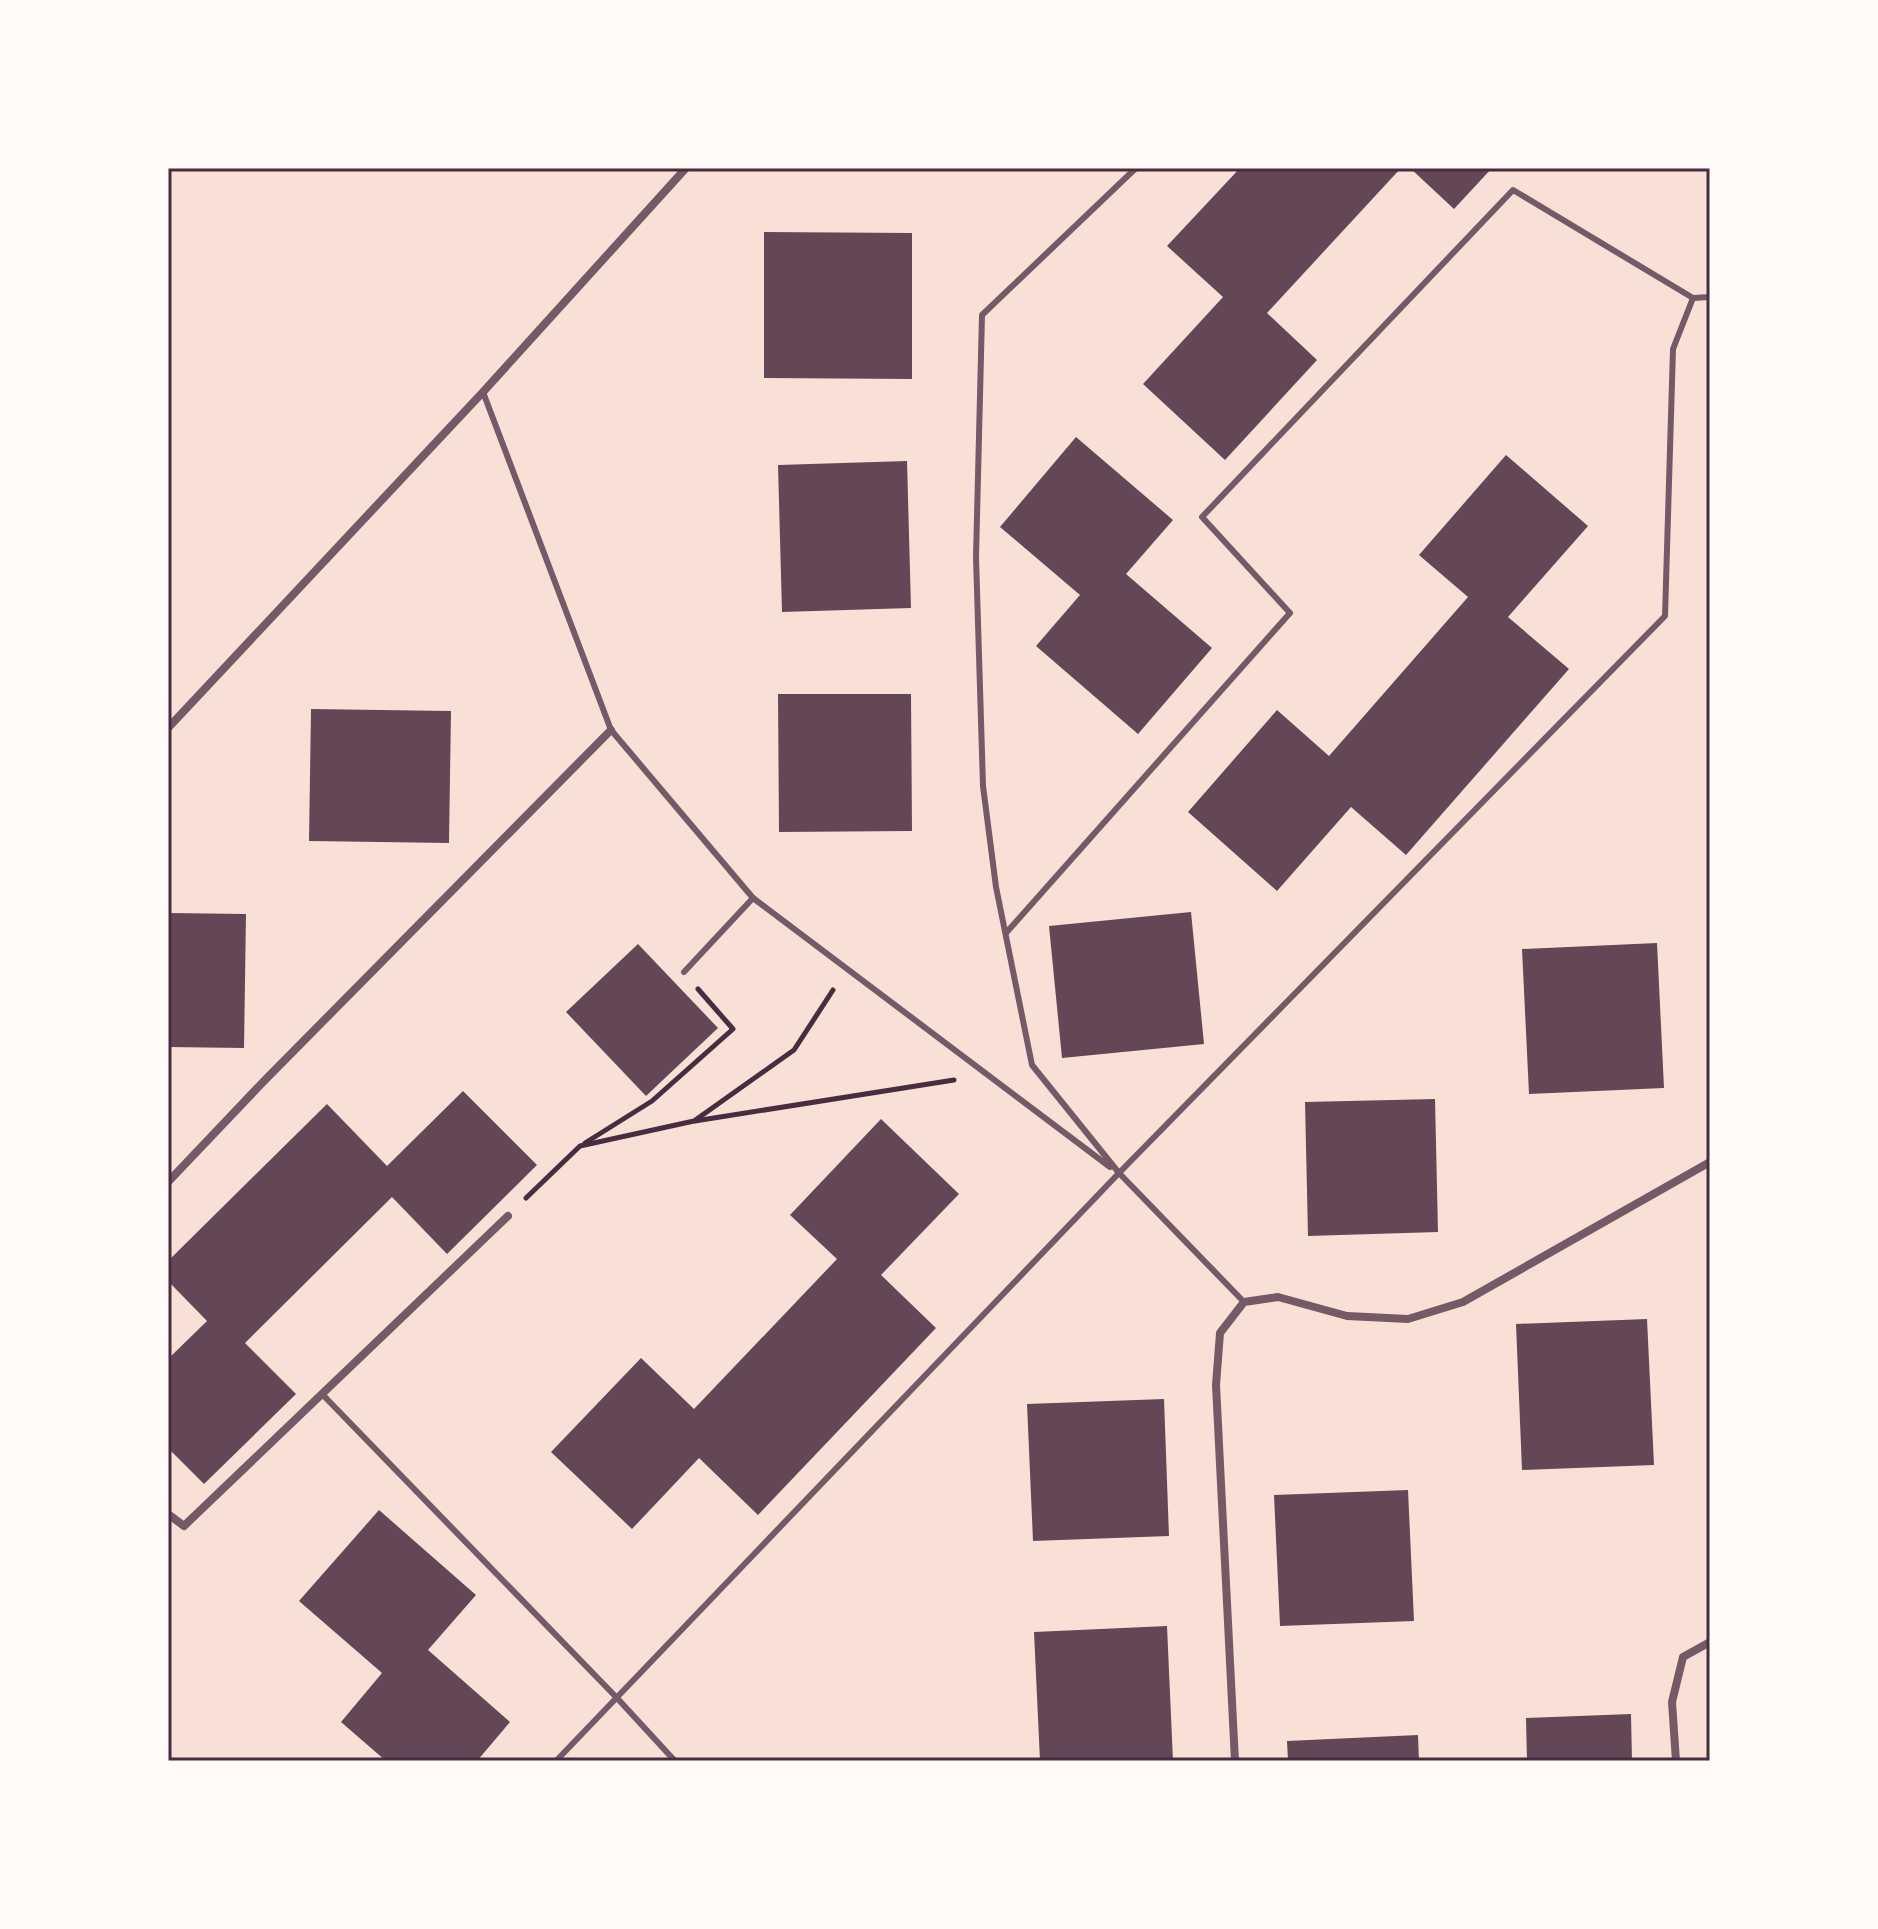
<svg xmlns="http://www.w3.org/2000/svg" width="1878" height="1929" viewBox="0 0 1878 1929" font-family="'Sofia Sans Condensed',sans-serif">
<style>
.building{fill:#644757}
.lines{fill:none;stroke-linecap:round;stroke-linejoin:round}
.path{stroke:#4a2c40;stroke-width:5}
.service{stroke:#755966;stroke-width:6}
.minor{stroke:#755966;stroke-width:8}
.neatline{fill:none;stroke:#4a2c40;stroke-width:3}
</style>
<rect width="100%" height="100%" fill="#f7e1d7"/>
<g class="building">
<polygon points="1240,168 1401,168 1267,313 1317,360 1225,460 1143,384 1223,297 1167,246"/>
<polygon points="1410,168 1492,168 1454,209"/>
<polygon points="764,232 912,233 912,379 764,378"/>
<polygon points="1076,437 1173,520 1126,574 1212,648 1138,734 1036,646 1080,595 1000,527"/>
<polygon points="1506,455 1588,526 1508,617 1569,669 1406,855 1351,807 1277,891 1188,812 1277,710 1329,756 1468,597 1419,555"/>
<polygon points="907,461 911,608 782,612 778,465"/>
<polygon points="778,694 911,694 912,831 779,832"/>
<polygon points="311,709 451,711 449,843 309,841"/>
<polygon points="1191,912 1204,1044 1062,1058 1049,926"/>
<polygon points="168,913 246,914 244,1048 168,1047"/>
<polygon points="1657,943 1664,1088 1529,1094 1522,949"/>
<polygon points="638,944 718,1028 646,1096 566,1012"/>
<polygon points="463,1091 537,1165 447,1254 392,1197 245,1343 296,1394 204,1484 168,1448 168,1359 207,1321 168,1281 168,1261 327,1104 387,1166"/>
<polygon points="1435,1099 1438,1232 1308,1236 1305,1102"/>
<polygon points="881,1119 959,1194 881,1275 936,1328 758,1515 699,1458 632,1529 551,1452 641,1358 694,1409 837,1259 790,1215"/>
<polygon points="1647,1319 1654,1465 1522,1470 1516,1324"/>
<polygon points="1164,1399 1169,1536 1033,1541 1027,1404"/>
<polygon points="1408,1490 1414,1621 1280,1626 1274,1495"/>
<polygon points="379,1510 476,1595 428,1650 510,1722 477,1761 386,1761 341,1722 382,1673 299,1601"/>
<polygon points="1167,1626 1173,1761 1040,1761 1034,1632"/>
<polygon points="1631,1714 1632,1761 1527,1761 1526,1718"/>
<polygon points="1418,1735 1419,1761 1288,1761 1287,1741"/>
</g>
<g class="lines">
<g class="path">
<polyline points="695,1121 954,1080"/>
<polyline points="585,1143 652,1101 733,1029 698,989"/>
<polyline points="526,1198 580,1146 694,1121 794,1050 833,990"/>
</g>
<g class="service">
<polyline points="1136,168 982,315 976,557 983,786 996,887 1032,1065 1119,1173 1244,1302"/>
<polyline points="483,392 611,730 753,898 1110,1167"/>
<polyline points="1006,933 1290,613 1202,517 1513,190 1693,298"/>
<polyline points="684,972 753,898"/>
<polyline points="322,1394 617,1698 675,1761"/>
<polyline points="556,1761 1119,1173 1665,616 1673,349 1693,298 1710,297"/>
</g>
<g class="minor">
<polyline points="168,728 483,392 686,168"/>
<polyline points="168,1182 264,1081 611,730"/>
<polyline points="168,1514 184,1526 508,1216"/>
<polyline points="1235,1761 1216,1385 1220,1333 1244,1302 1278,1297 1347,1316 1408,1319 1463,1302 1710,1162"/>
<polyline points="1676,1761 1672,1702 1683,1657 1710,1642"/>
</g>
</g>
<rect width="1878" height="1929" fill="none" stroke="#fffaf5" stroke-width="340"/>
<rect x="170" y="170" width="1538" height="1589" class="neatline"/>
</svg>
